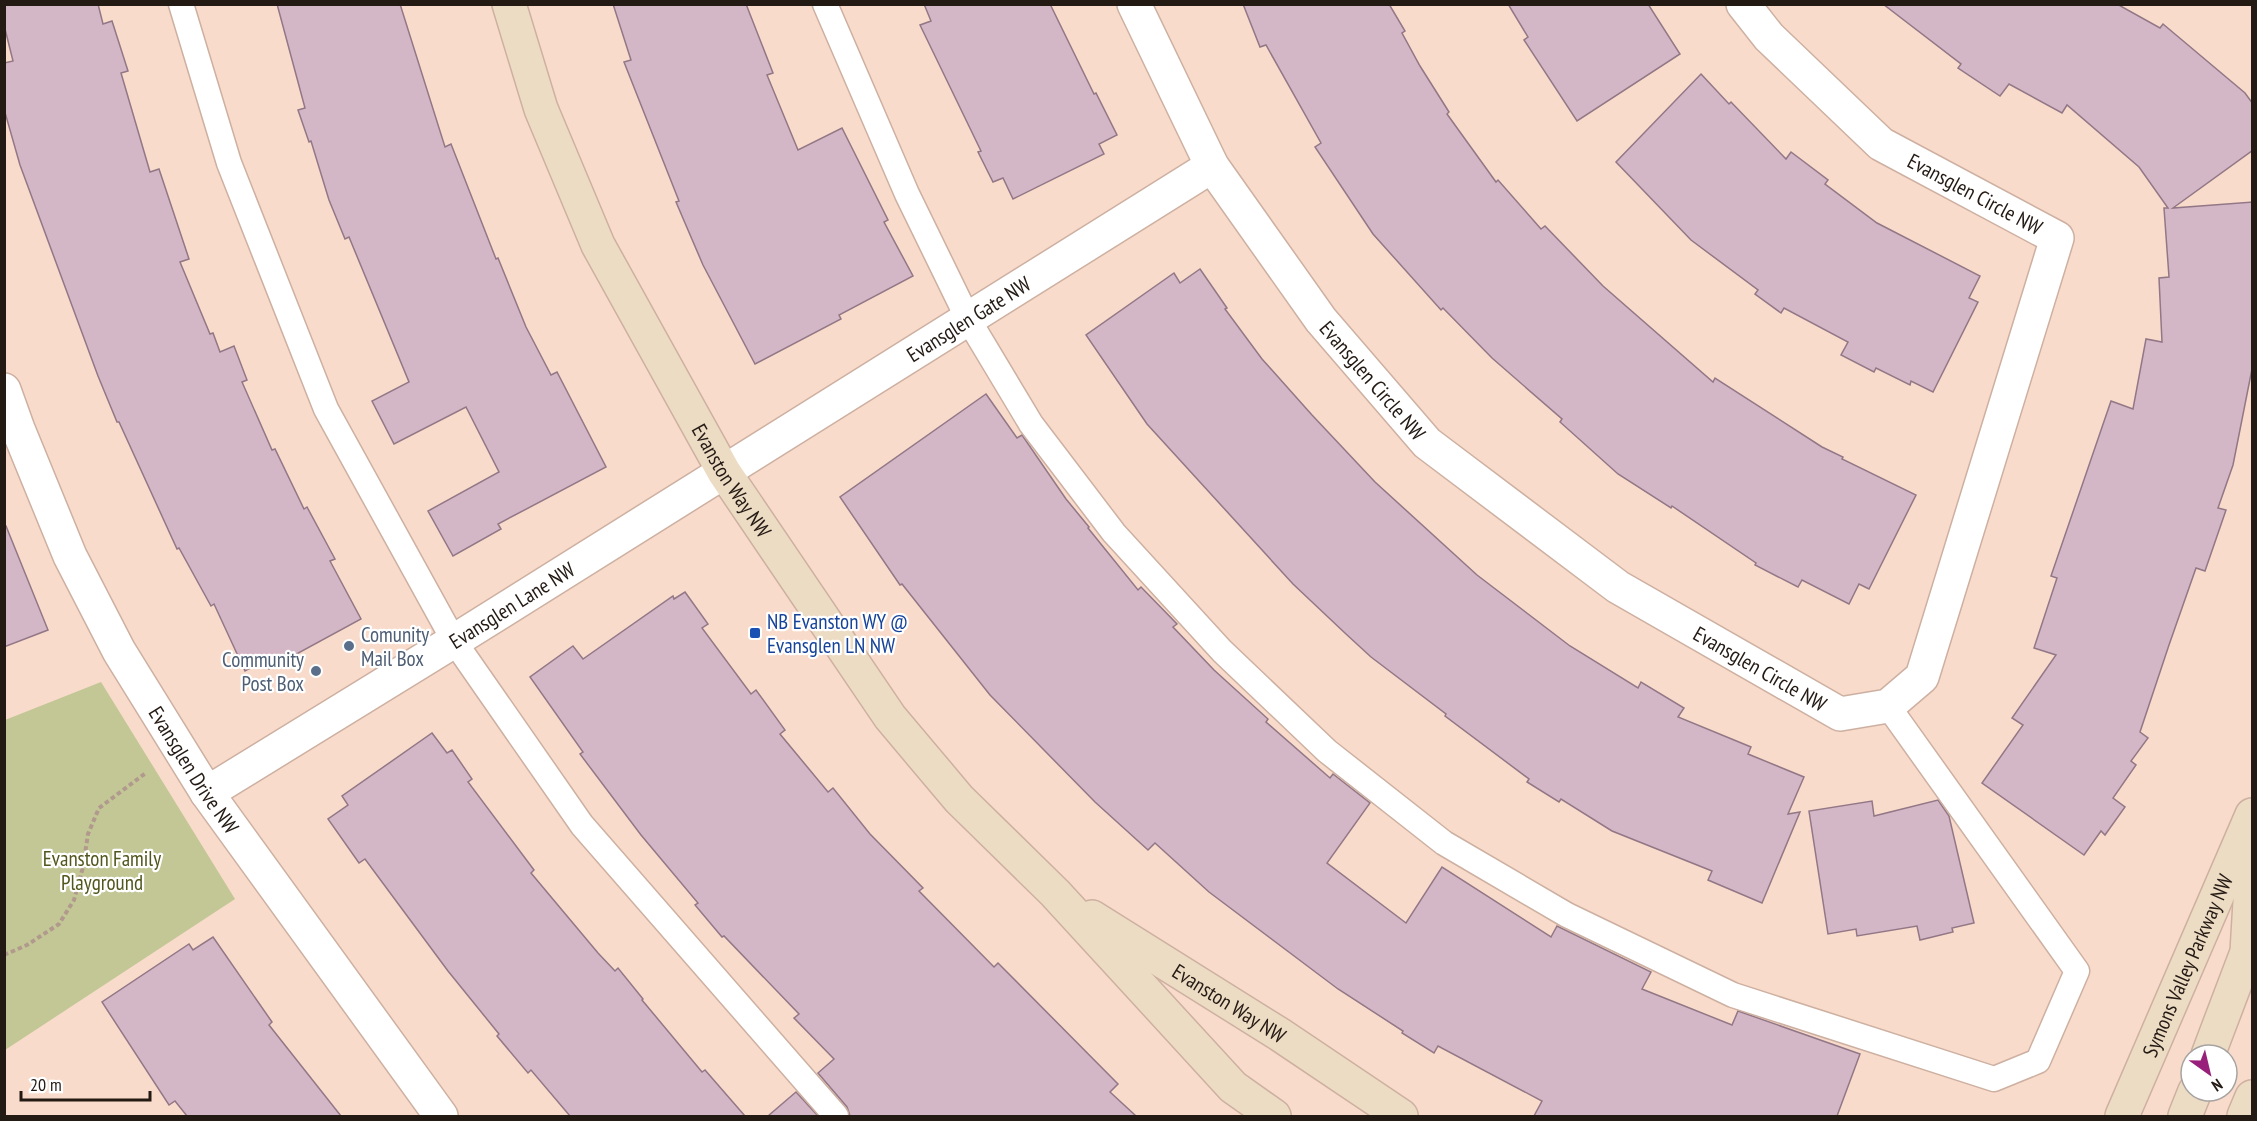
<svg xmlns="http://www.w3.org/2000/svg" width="2257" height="1121" viewBox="0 0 2257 1121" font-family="'PT Sans Narrow',sans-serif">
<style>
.green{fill:#c2c795}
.building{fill:#d4b7c6;stroke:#927786;stroke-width:1.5}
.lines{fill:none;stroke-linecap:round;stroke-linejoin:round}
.lane-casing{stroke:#cdb0a1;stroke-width:27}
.street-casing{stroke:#cdb0a1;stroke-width:36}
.secondary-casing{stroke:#cdb0a1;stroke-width:36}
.path{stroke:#b19a8d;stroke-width:4;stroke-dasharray:4.5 3;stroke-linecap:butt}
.lane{stroke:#fff;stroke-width:24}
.street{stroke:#fff;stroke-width:33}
.secondary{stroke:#eddcc4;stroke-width:33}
.transit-dot{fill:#1a4fb4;stroke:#fff;stroke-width:2}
.service-dot{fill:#5c6f8a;stroke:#fff;stroke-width:2}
.labels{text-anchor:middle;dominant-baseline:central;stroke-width:4.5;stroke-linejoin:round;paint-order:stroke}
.street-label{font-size:21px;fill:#241a14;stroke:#fff}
.transit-label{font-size:21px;fill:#164399;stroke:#fff;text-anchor:start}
.service-label{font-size:21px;fill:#4e5e75;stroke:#fff;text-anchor:start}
.park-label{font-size:21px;fill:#53561c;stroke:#fff}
</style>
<rect width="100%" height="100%" fill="#f8dbca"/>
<polygon class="green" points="101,682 235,899 5,1050 5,720"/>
<g class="building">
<polygon points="4,4 98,4 103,24 112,21 128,71 121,73 150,172 159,169 189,259 180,262 210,334 213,333 220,352 234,346 247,380 242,382 272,450 275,449 304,509 307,507 335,559 330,561 361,619 269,669 265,660 245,671 214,604 211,606 179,548 177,549 119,422 117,422 98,376 20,165 4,109 4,63 13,61 4,25"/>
<polygon points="277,4 400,4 445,147 451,144 496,259 498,258 526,327 551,375 557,372 606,467 498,524 501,529 453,556 428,511 499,472 466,407 394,444 372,401 409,382 349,237 345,239 329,200 311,141 309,142 298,110 305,108"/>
<polygon points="613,4 746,4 773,73 767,75 798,150 842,128 888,220 884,222 913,276 839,315 841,319 755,364 703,265 676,202 679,201 624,62 631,60"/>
<polygon points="924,4 1050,4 1094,94 1096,93 1117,135 1099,144 1104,154 1013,199 1003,178 993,182 978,152 981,151 920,25 931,21"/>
<polygon points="1243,4 1389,4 1405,31 1402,33 1420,66 1449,112 1447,114 1496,182 1498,180 1541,229 1545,226 1603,286 1713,382 1715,378 1822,447 1843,457 1842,459 1916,495 1869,589 1859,584 1849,604 1802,580 1798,587 1755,565 1756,563 1672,506 1671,508 1618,474 1560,422 1562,419 1492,358 1443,308 1441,310 1373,234 1315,147 1321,143 1266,45 1260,47"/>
<polygon points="1508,4 1648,4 1680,54 1577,121 1524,40 1528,37"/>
<polygon points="1883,4 2117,4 2160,28 2163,24 2245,93 2253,104 2253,150 2173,208 2253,202 2253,364 2233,465 2218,508 2226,510 2205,571 2196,568 2169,645 2140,732 2148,738 2131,761 2136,765 2113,798 2125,807 2105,835 2101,831 2084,855 1982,783 2023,725 2012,718 2056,655 2034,648 2057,578 2051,576 2111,401 2133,409 2146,339 2162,342 2159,278 2169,277 2164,208 2168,208 2139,167 2067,105 2062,113 2009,84 2000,96 1958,68 1961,64"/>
<polygon points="1701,74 1729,104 1731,102 1786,159 1791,152 1828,180 1825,184 1877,223 1980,276 1969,298 1978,302 1933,392 1911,381 1910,385 1876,368 1874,372 1841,355 1848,342 1784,308 1781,313 1755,294 1758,290 1691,240 1616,162"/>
<polygon points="1200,269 1227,308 1225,309 1262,359 1312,415 1375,482 1477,575 1570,646 1638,688 1641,682 1684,708 1678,717 1751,747 1748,754 1804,777 1788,814 1800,812 1762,903 1708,880 1712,871 1612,831 1561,799 1559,802 1527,782 1529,779 1445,716 1446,714 1371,657 1346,634 1293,584 1147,424 1086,335 1174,273 1180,283"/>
<polygon points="986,394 1017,438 1022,435 1066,499 1089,527 1088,528 1138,590 1141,587 1177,624 1173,627 1214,670 1268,719 1266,722 1330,778 1333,774 1370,803 1327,863 1406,923 1442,867 1551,937 1557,926 1651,972 1642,989 1732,1025 1738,1011 1860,1054 1837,1116 1534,1116 1542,1101 1438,1046 1434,1053 1402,1033 1403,1031 1338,989 1209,892 1155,843 1148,850 1095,802 990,695 902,584 900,585 840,497"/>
<polygon points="6,526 48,630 4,647 4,527"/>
<polygon points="685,592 708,624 702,628 751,694 756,690 785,730 780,734 828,792 833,788 870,834 923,888 919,891 994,967 998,963 1118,1084 1110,1092 1136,1116 850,1116 847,1107 818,1073 834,1059 794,1018 799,1014 724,936 722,937 695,905 698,903 641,835 580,754 583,752 530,677 573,646 583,659 673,596 674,599"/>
<polygon points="432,733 447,753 452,750 472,779 468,782 534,870 531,873 598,953 615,971 618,968 643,999 642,1000 702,1072 705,1070 745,1116 570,1116 531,1070 528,1073 497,1036 499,1034 448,971 365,859 359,863 328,819 348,805 342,796"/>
<polygon points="1938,800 1949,816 1974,923 1952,928 1953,932 1920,940 1917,926 1857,936 1856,929 1828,934 1809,811 1872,801 1874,816"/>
<polygon points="213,937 272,1022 269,1025 341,1116 187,1116 175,1101 169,1105 102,1002 189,944 193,950"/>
<polygon points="796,1092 818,1116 768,1116"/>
</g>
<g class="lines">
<g class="lane-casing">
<g id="lane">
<polyline points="181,4 229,163 326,409 454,641 582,825 836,1116"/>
<polyline points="825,4 907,194 968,319 1031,424 1114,533 1222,651 1327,751 1444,843 1567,915 1733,995 1994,1079 2038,1061 2077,971 1888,706"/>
</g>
</g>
<g class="street-casing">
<g id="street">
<path id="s1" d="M1134 4 1212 166 1321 320 1427 443 1618 587 1840 714 1888 706 1922 677 2057 238 1881 144 1769 37 1743 4"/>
<path id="s2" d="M4 390 18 429 70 556 119 651 207 793 441 1116"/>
<path id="s3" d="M207 793 454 641 1212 166"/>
</g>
</g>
<g class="secondary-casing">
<g id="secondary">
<path id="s4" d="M509 4 541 109 598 245 724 472 890 717 959 799 1055 893 1233 1087 1274 1116"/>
<path id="s5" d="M1092 917 1279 1034 1401 1116"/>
<polyline points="2208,1055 2247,952 2252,868"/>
<path id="s6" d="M2122 1116 2252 815"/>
<polyline points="2185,1116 2195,1091"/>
<polyline points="2244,1116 2252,1097"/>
</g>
</g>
<polyline class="path" points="4,955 27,945 59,924 74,900 83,867 88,834 99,808 147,772"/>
<use href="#lane" class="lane"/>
<use href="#street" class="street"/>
<use href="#secondary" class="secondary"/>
</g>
<rect class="transit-dot" x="749" y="627" width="12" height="12" rx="3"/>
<g class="service-dot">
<circle cx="349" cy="646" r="6"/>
<circle cx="316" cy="671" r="6"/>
</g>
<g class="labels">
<g class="street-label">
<text transform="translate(1975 194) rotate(28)">Evansglen Circle NW</text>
<text stroke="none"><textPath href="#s3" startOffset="897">Evansglen Gate NW</textPath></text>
<text stroke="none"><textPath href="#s1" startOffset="448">Evansglen Circle NW</textPath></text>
<text stroke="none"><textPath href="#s4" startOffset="528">Evanston Way NW</textPath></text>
<text stroke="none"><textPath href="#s3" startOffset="358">Evansglen Lane NW</textPath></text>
<text stroke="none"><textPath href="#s1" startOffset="934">Evansglen Circle NW</textPath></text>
<text stroke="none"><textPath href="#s2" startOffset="426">Evansglen Drive NW</textPath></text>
<text stroke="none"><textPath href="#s6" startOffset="164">Symons Valley Parkway NW</textPath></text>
<text stroke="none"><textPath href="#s5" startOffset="162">Evanston Way NW</textPath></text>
</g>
<g class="transit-label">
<text x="767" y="621">NB Evanston WY @<tspan x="767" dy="24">Evansglen LN NW</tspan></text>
</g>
<g class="service-label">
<text x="361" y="634">Comunity<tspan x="361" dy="24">Mail Box</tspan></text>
<text x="304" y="659" text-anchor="end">Community<tspan x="304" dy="24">Post Box</tspan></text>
</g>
<g class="park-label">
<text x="102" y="858">Evanston Family<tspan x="102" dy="24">Playground</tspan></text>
</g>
</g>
<rect width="2257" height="1121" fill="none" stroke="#241a14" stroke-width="12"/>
<g transform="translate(2209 1073) rotate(146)"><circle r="28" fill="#ffffff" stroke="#a7a3a1" stroke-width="1.5"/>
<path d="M0-4.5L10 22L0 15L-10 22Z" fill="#98207a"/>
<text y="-9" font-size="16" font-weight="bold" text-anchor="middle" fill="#241a14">N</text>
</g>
<path d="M21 1091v9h129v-9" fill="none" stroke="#241a14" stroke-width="3"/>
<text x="30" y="1091" font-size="18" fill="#241a14" stroke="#ffffff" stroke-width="4.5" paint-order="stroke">20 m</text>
</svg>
